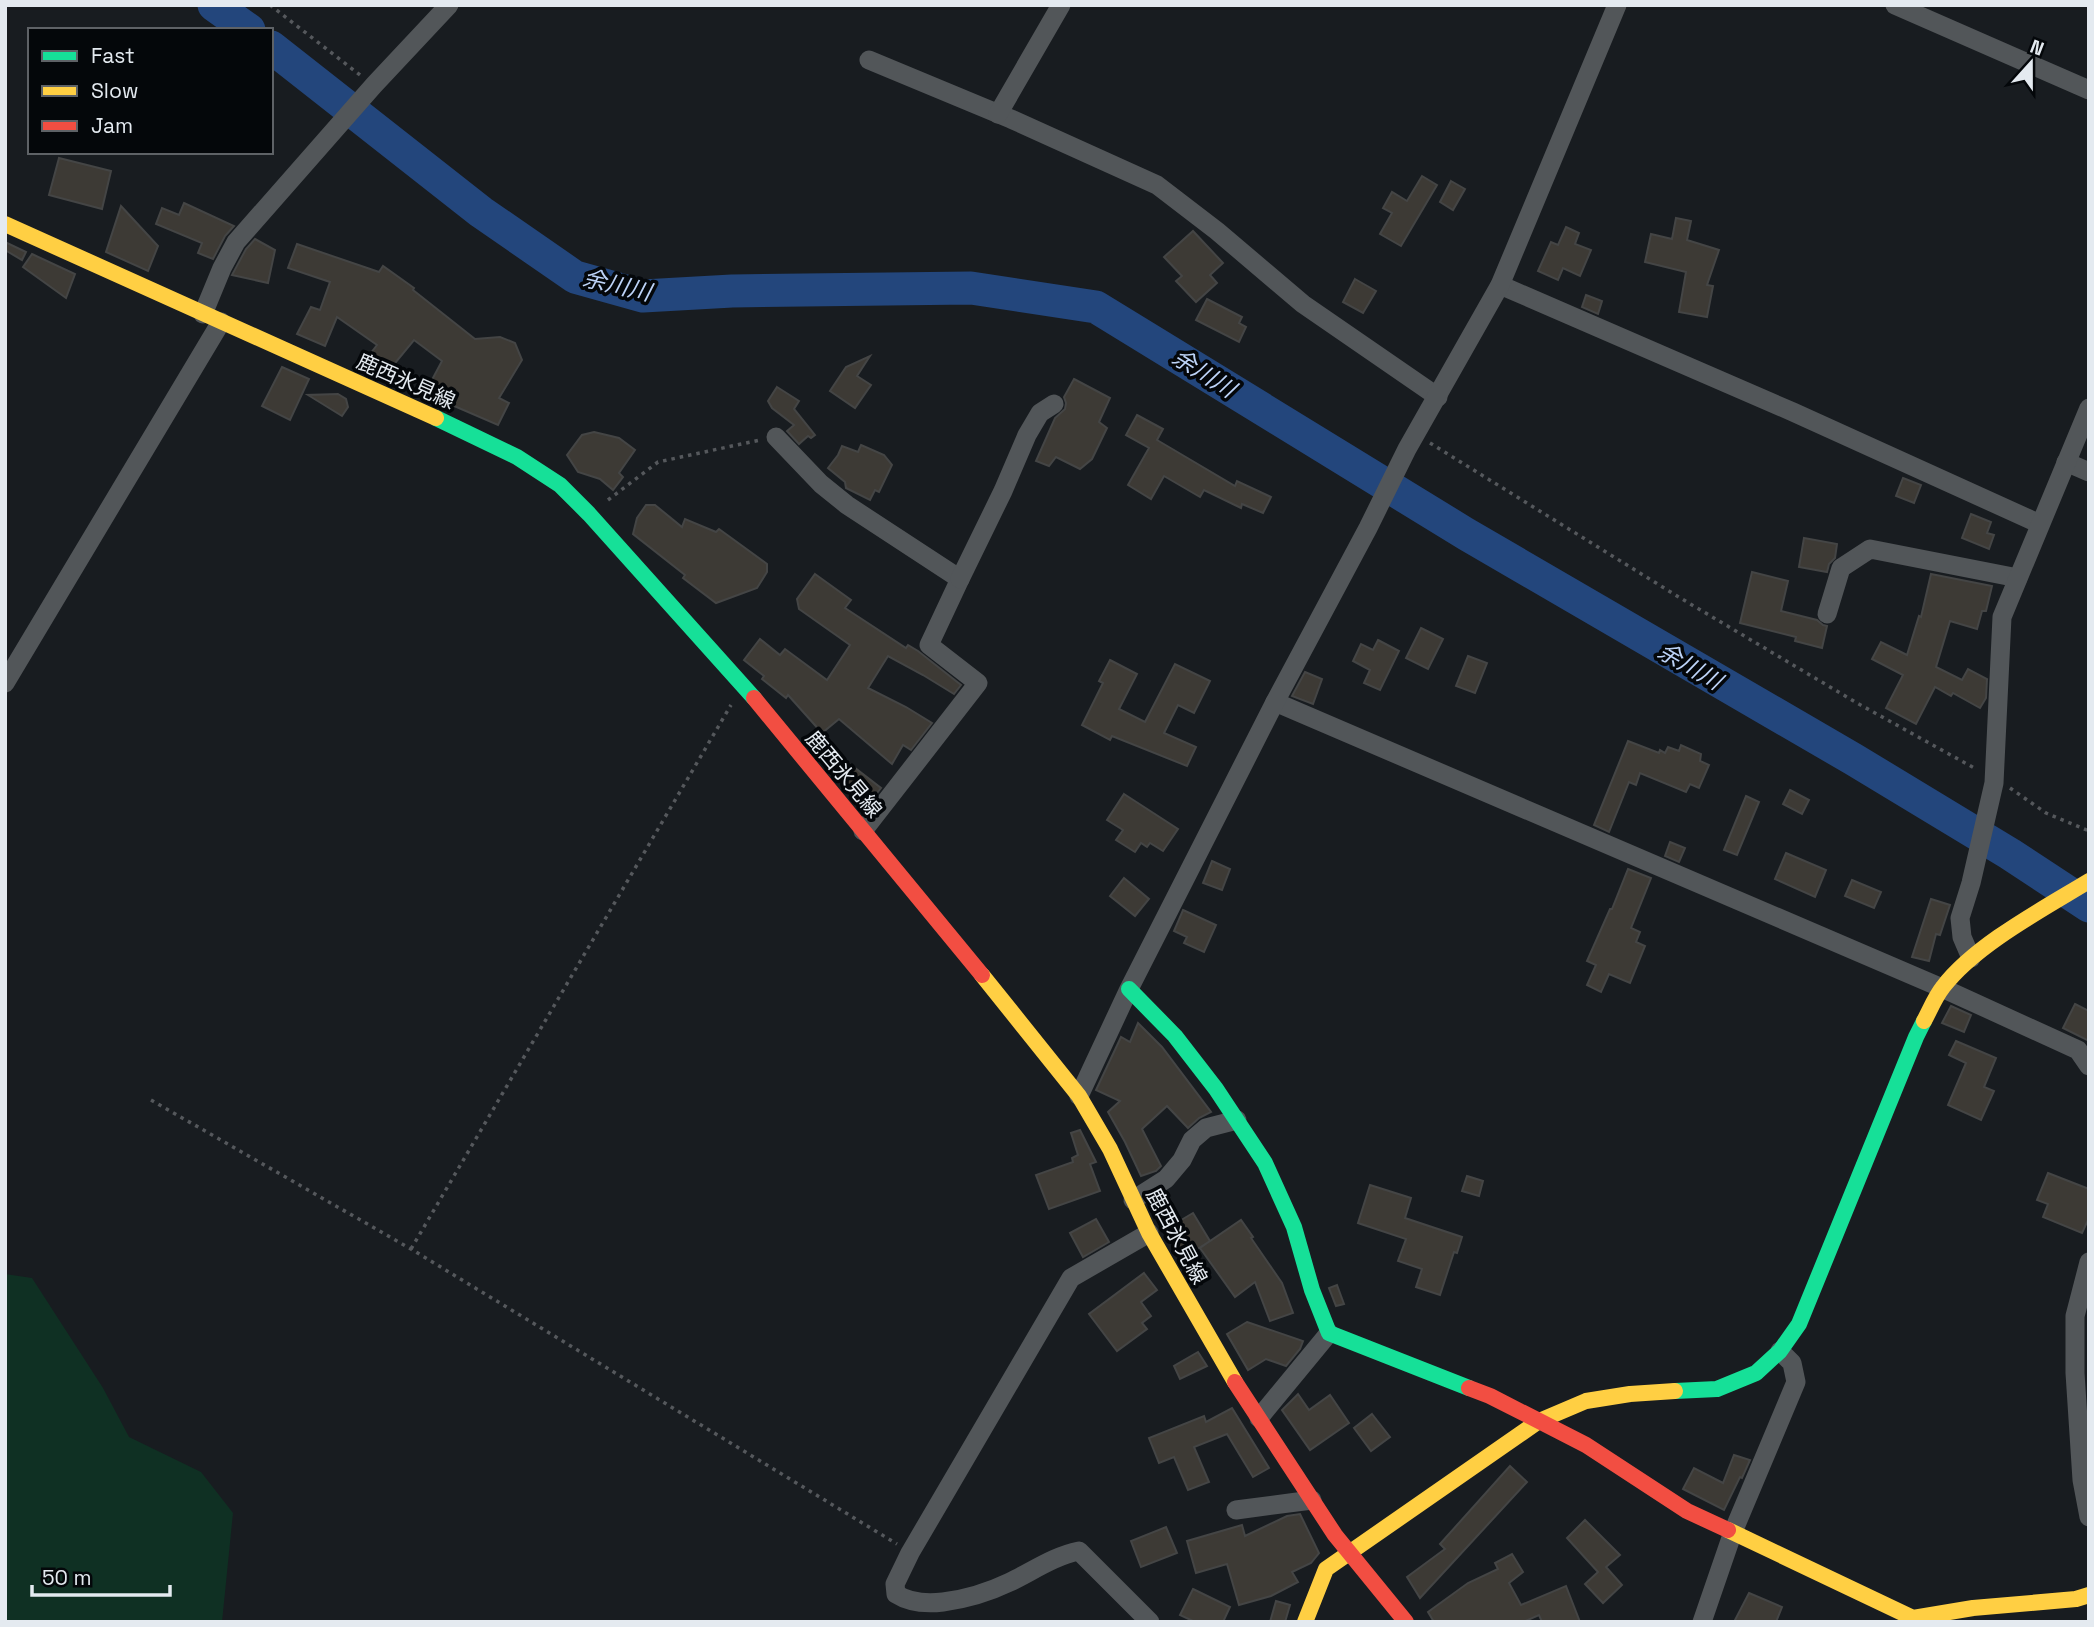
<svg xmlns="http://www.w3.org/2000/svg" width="2094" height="1627" viewBox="0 0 2094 1627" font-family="'Space Grotesk','Noto Sans JP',sans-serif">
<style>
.green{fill:#0f3023}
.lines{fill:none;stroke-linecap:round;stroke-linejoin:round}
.river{stroke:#23467c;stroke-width:33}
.building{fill:#3d3a35;stroke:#444545;stroke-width:2}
.path{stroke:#55585c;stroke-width:3.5;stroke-dasharray:3.5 5;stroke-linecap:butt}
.street{stroke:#525659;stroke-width:19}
.fast{stroke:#16e098;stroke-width:16}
.slow{stroke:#ffcf43;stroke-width:16}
.jam{stroke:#f24e42;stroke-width:16}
.labels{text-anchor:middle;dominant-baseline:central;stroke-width:7;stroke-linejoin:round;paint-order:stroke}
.street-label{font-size:21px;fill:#e4eaf0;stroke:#04070a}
.water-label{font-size:23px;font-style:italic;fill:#bdd3f7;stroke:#04070a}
</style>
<rect width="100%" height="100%" fill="#181c20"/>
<polygon class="green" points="5,1274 32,1278 103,1388 129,1437 201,1472 233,1513 222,1622 5,1622"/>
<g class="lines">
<g class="river">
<polyline points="214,5 249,30"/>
<polyline points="271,47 481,212 575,277 643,296 732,291 971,288 1096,307 1466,534 1853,759 2010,854 2089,906"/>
</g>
</g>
<g class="building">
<polygon points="59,158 111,171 102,209 49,195"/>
<polygon points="1422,176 1437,185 1401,246 1380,234 1392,213 1383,208 1392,192 1407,201"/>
<polygon points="1451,181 1465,189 1453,210 1440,202"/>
<polygon points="184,203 234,226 225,236 213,259 198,253 202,243 156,224 162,208 179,215"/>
<polygon points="121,206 158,246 148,271 106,252"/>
<polygon points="1676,218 1691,221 1687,240 1719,250 1707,285 1713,286 1707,317 1679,312 1686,272 1645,262 1651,234 1672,239"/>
<polygon points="1566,227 1579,233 1575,244 1591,250 1580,276 1563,268 1558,280 1538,271 1551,242 1558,245"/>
<polygon points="1193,231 1223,263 1210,275 1217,283 1196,302 1176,281 1182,276 1164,257"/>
<polygon points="255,239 275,250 268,283 232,275 246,249"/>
<polygon points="5,242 26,252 22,260 5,250"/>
<polygon points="297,244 379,272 383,266 414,288 413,290 475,339 500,337 515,343 522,360 499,398 509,403 498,425 445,402 426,391 442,361 414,340 386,374 367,358 377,345 337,317 325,346 297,334 311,307 320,310 330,282 288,268"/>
<polygon points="32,254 75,274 66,298 23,267"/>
<polygon points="1355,279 1376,291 1363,313 1343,302"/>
<polygon points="1586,295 1602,301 1598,314 1582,307"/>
<polygon points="1207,299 1242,317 1239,323 1246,327 1239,342 1196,320"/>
<polygon points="870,356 857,376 871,385 855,408 830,391 846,367"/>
<polygon points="282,367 309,379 290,420 262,406"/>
<polygon points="1074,379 1110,398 1099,422 1107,428 1092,459 1080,469 1056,457 1049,466 1036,461 1055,418 1065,409 1066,403 1064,397"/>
<polygon points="777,387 799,401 794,409 815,435 811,438 808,436 799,444 787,431 794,425 772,408 768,401"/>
<polygon points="338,394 346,399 348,407 342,416 308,395"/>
<polygon points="1137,415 1163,429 1157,440 1235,486 1237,481 1271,497 1263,513 1242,504 1241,508 1204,490 1200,497 1164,476 1151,499 1128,485 1149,448 1126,435"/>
<polygon points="594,432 619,438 635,450 619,473 623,477 613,490 600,479 578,472 567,455 582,435"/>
<polygon points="861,445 884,455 892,465 879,492 875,490 870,500 846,488 845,482 828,468 838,455 842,446 858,452"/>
<polygon points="1903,478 1921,485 1914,503 1896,496"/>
<polygon points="646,505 655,505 682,527 685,519 716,532 719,529 767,564 767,572 757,588 716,603 683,578 685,575 633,534 637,518"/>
<polygon points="1971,514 1991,522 1987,533 1994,535 1989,549 1962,538"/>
<polygon points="1804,538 1837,544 1835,558 1829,564 1827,572 1799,567"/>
<polygon points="1752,572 1788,581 1781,611 1817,620 1823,625 1827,626 1822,648 1795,641 1796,637 1740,623"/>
<polygon points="815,574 851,600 845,608 906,648 908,645 918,651 961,685 954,694 923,675 888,656 868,688 906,707 932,723 911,750 903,745 892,764 839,719 822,733 788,695 786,698 762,679 764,676 744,660 760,639 780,655 785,649 827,680 850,645 799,609 797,599"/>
<polygon points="1931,574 1992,586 1986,611 1982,611 1977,629 1950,621 1936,667 1962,680 1968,669 1987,679 1986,698 1980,708 1953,693 1951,696 1935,687 1916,724 1886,708 1903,675 1872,659 1881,642 1907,655 1919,616 1921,617"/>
<polygon points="1421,628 1443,639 1428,669 1406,658"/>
<polygon points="1378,640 1399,651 1380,690 1364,683 1370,670 1353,661 1361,644 1373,650"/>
<polygon points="1468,656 1487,663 1475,693 1456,686"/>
<polygon points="1110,660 1137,674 1119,709 1145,722 1175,664 1210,681 1194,713 1178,705 1164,733 1196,747 1187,766 1112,736 1110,740 1082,725 1103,683 1099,681"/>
<polygon points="1305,672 1322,679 1313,704 1292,696"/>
<polygon points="1628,741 1659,753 1660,750 1665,753 1668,747 1679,751 1681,745 1701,754 1700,761 1709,765 1699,788 1690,784 1686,792 1640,773 1636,785 1629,782 1609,832 1594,825"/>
<polygon points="837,754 881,788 866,807 829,763"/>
<polygon points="1790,790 1809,800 1802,814 1783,804"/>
<polygon points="1124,794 1178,829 1163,851 1150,843 1147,847 1141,843 1135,852 1116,840 1123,830 1107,820"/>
<polygon points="1746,796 1759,802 1737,855 1724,850"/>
<polygon points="1670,842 1685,848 1679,862 1665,856"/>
<polygon points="1786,853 1826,870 1815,897 1775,879"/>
<polygon points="1212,861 1230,869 1222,890 1203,883"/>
<polygon points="1628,869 1651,878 1631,928 1640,932 1636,942 1645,946 1630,983 1609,974 1601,992 1587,985 1596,965 1587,961 1610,909 1612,909"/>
<polygon points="1124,878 1149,899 1135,916 1110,896"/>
<polygon points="1852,880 1881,892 1874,908 1845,896"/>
<polygon points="1931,899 1950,905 1940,935 1936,934 1929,961 1912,957"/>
<polygon points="1183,910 1216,925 1204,952 1184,943 1187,937 1174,931"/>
<polygon points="2075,1004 2089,1011 2089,1041 2063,1028"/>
<polygon points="1951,1006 1971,1015 1964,1032 1942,1023"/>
<polygon points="1138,1023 1162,1047 1211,1112 1199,1118 1188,1128 1167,1106 1142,1129 1161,1166 1156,1171 1141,1176 1125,1142 1108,1112 1120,1101 1096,1090 1121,1037 1130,1042"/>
<polygon points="1956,1041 1996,1058 1984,1087 1994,1091 1981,1120 1948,1105 1966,1063 1949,1055"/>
<polygon points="1080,1130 1096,1162 1090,1164 1100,1191 1049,1209 1036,1175 1073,1162 1072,1158 1078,1155 1071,1133"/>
<polygon points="2048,1173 2089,1189 2089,1218 2082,1233 2043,1217 2048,1204 2037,1200"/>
<polygon points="1467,1176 1483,1181 1479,1196 1462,1191"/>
<polygon points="1370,1185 1411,1198 1405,1218 1462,1237 1457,1253 1454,1252 1440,1295 1416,1287 1422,1269 1398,1261 1406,1239 1358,1223"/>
<polygon points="1193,1213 1210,1241 1241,1220 1253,1237 1251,1238 1282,1283 1293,1313 1270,1321 1255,1282 1235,1297 1200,1248 1210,1241 1183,1258 1166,1229"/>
<polygon points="1096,1219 1109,1242 1083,1257 1070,1233"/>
<polygon points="1144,1273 1157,1290 1141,1302 1151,1316 1142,1323 1147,1329 1117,1351 1089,1314"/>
<polygon points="1337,1285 1344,1304 1336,1306 1329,1288"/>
<polygon points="1247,1322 1303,1341 1300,1349 1286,1366 1266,1359 1248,1370 1227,1334"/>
<polygon points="1198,1352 1207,1366 1180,1379 1174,1366"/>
<polygon points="1298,1394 1309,1410 1330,1395 1349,1423 1310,1450 1282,1410"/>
<polygon points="1232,1408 1269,1468 1253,1477 1227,1434 1194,1447 1209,1482 1188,1490 1174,1457 1159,1463 1149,1438 1204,1416 1206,1422"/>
<polygon points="1372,1414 1390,1437 1371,1451 1354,1428"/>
<polygon points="1734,1455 1750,1460 1742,1478 1740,1477 1724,1510 1683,1489 1694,1468 1723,1483"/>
<polygon points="1510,1466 1527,1482 1420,1598 1407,1577 1445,1549 1440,1544"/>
<polygon points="1300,1514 1319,1553 1311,1563 1292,1572 1298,1582 1271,1596 1239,1605 1227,1564 1196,1573 1187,1541 1242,1525 1245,1536 1287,1516"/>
<polygon points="1585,1520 1620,1555 1606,1567 1622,1585 1603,1603 1585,1584 1598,1572 1567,1538"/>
<polygon points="1166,1527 1177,1553 1141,1567 1131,1541"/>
<polygon points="1512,1554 1523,1572 1509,1583 1521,1605 1566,1586 1580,1622 1542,1622 1539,1615 1523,1622 1434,1622 1428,1612 1468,1583 1498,1569 1495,1563"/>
<polygon points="1193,1589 1230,1607 1223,1622 1195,1622 1180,1615"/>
<polygon points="1749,1593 1782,1607 1776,1622 1734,1622"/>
<polygon points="1276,1601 1290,1605 1285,1622 1270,1622"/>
</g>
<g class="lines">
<g class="path">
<polyline points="270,5 360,75"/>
<polyline points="1430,443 1677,596 1857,703 1976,769"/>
<polyline points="608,500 658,462 760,440"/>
<polyline points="2010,788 2046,813 2089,831"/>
<polyline points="151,1100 411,1249 897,1544"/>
<polyline points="411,1249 731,705"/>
</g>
<g class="street">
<polyline points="1895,5 2089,90"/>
<polyline points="869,60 1011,119 1157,185 1217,231 1303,304 1438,397"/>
<polyline points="998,114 1061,5"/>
<polyline points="1500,285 1793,412 2040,524"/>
<polyline points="203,314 222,268 236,242 374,85 449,5"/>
<polyline points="776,437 821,484 847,505 960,579 929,645 978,683 863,831"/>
<polyline points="2066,462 2089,472"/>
<polyline points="960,579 1003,491 1027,435 1040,413 1054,404"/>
<polyline points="1827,614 1841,568 1870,549 2018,578"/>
<polyline points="5,683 221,322"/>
<polyline points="1275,702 1942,988 2078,1050 2089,1066"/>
<polyline points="1971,958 1962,937 1960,918 1971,883 1994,783 2002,617 2089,408"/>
<polyline points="1079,1096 1129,989 1275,702 1368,528 1407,449 1500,285 1617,5"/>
<polyline points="1133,1200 1166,1179 1182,1160 1192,1140 1206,1128 1237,1120"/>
<path d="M1149 1233 1071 1278 910 1553 895 1584 896 1594C910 1603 926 1604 943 1602 967 1599 987 1593 1010 1582 1033 1571 1054 1556 1079 1551L1150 1622"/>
<polyline points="2089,1262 2075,1316 2075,1373 2082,1480 2089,1517"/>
<polyline points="1259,1418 1329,1333"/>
<polyline points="1236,1510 1312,1500"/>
<polyline points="1702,1622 1733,1532 1796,1382 1792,1363 1780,1351"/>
</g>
<g class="fast">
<polyline points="436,418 517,457 560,485 589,514 754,698"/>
<polyline points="1129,989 1175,1036 1216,1089 1265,1163 1294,1227 1312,1290 1329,1333 1469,1388"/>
<polyline points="1675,1391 1717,1389 1756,1373 1780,1351 1799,1324 1916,1037 1924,1021"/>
</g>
<g class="slow">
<polyline points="5,224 436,418"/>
<polyline points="982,975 1079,1096 1110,1149 1149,1233 1235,1382"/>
<path d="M1924 1021C1930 1010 1935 997 1943 987 1975 945 2043 909 2089 881"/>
<polyline points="1728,1530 1913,1618 1973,1608 2076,1599 2089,1595"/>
<polyline points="1305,1622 1326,1569 1539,1421 1586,1401 1630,1394 1675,1391"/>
</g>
<g class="jam">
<polyline points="754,698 982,975"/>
<polyline points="1235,1382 1335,1535 1406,1622"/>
<polyline points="1469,1388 1490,1396 1586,1445 1687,1511 1728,1530"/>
</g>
</g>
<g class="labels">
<g class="street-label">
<text transform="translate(406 381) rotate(24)">鹿西氷見線</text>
<text transform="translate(844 774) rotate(50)">鹿西氷見線</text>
<text transform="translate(1177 1236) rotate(62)">鹿西氷見線</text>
</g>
<g class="water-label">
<text transform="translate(617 285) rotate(13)">余川川</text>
<text transform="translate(1204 373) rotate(32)">余川川</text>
<text transform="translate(1690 666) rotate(30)">余川川</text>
</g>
</g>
<rect width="2094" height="1627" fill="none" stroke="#e4eaf0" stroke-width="14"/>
<rect x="28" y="28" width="245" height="126" fill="#04070a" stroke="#5e6266" stroke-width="2"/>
<rect x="42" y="51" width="35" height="10" fill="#16e098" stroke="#5e6266" stroke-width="2"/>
<text x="91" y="63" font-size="21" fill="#e4eaf0">Fast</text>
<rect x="42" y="86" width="35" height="10" fill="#ffcf43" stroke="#5e6266" stroke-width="2"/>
<text x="91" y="98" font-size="21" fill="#e4eaf0">Slow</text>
<rect x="42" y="121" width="35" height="10" fill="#f24e42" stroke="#5e6266" stroke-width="2"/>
<text x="91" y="133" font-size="21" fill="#e4eaf0">Jam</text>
<g transform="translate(2031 63) rotate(21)" stroke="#04070a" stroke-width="5" paint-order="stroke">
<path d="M0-5L12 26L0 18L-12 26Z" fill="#e4eaf0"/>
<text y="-10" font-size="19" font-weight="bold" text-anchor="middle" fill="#e4eaf0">N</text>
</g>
<path d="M32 1585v10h138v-10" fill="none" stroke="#e4eaf0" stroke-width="3.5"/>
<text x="42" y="1585" font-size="21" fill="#e4eaf0" stroke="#04070a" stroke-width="5" paint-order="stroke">50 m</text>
</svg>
